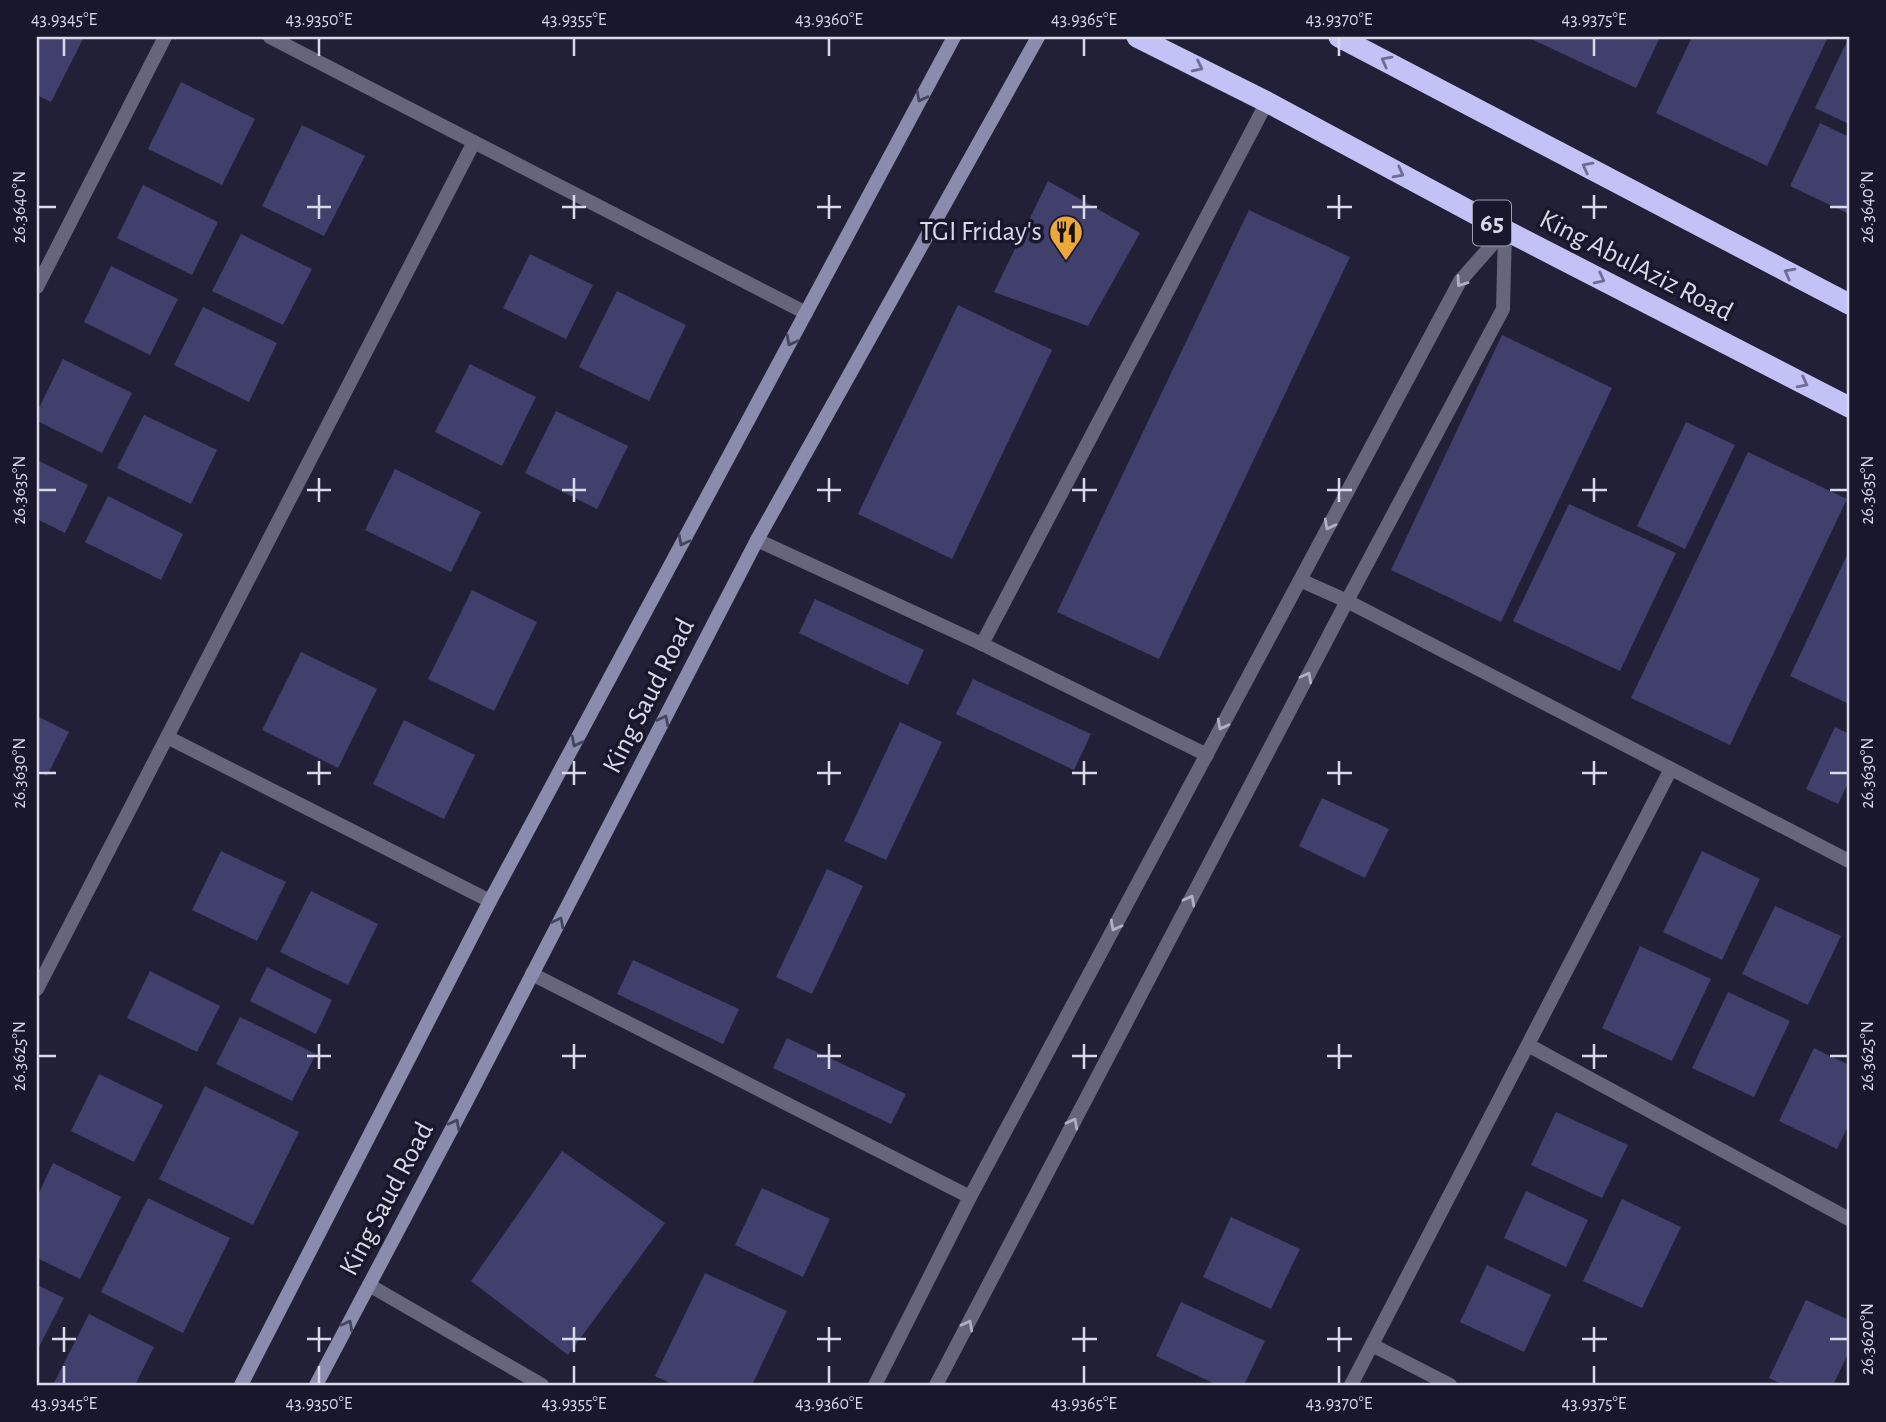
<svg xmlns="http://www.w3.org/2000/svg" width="1886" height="1422" viewBox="0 0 1886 1422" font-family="'Alegreya Sans',sans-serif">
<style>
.building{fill:#413f6b}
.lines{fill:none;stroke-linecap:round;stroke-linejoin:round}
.street{stroke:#65657b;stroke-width:14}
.secondary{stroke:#8b8bad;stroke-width:14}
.highway{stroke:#c2c2f7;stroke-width:21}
.oneway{stroke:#6d6c92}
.oneway2{stroke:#464560}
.oneway3{stroke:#b0b0c2}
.ticks{fill:none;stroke:#d9d9e9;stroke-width:2.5}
.labels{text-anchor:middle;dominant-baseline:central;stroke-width:7;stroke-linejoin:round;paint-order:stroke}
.shield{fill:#18172c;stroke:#9f9fb0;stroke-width:2}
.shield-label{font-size:26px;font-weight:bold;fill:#d9d9e9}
.poi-label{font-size:28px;fill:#d9d9e9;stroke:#18172c;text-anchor:end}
.street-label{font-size:28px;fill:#d9d9e9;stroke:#18172c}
.neatline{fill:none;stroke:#d9d9e9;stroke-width:2.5}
.ticks-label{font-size:18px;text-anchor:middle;fill:#d9d9e9}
</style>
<rect width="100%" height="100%" fill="#212036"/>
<g class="building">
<polygon points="37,37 84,37 51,102 37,95"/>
<polygon points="1527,37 1660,37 1636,88"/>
<polygon points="1692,37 1828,37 1767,166 1656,113"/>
<polygon points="1849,37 1849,124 1815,108"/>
<polygon points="181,82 255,119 222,185 148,149"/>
<polygon points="1820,123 1849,137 1849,214 1790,186"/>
<polygon points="302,125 365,156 324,236 262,206"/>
<polygon points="1048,181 1140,233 1088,326 994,292"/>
<polygon points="143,185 218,222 192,275 117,238"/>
<polygon points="1249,210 1350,257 1159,659 1057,612"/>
<polygon points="241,234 312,269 283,325 212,291"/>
<polygon points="530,254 593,285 566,339 503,308"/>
<polygon points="111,266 178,299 150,355 84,322"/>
<polygon points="617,291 686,325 649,401 579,367"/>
<polygon points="958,305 1052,350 952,559 858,514"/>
<polygon points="203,307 277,343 249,402 174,365"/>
<polygon points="1502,335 1612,388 1501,622 1391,570"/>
<polygon points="63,359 132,393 102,453 37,421 37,412"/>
<polygon points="470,364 536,397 502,466 435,432"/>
<polygon points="556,411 628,446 597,509 525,473"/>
<polygon points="144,415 217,450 191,504 117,468"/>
<polygon points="1686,422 1735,445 1685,549 1637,526"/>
<polygon points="1748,452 1847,499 1730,745 1631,698"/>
<polygon points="37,460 88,485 65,533 37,519"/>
<polygon points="395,469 481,512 451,572 365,530"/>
<polygon points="108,496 183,534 161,580 85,542"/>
<polygon points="1569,504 1676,553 1620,671 1513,621"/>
<polygon points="1849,551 1849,704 1790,676"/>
<polygon points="472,590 537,622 494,711 428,679"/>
<polygon points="815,599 924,650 908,685 799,633"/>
<polygon points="301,652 377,689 338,768 262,730"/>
<polygon points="973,679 1091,734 1074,770 956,714"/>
<polygon points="37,716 69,732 47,776 37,771"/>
<polygon points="404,720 475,755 444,819 373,784"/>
<polygon points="900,722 942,742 886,860 844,841"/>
<polygon points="1835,727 1849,734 1849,781 1838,804 1806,789"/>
<polygon points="1322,798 1389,829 1365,878 1299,846"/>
<polygon points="221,851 286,882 257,941 192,910"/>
<polygon points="1702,851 1760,879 1722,960 1663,932"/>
<polygon points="827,869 863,886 812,994 776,977"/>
<polygon points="311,891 378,924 348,985 280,952"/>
<polygon points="1775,906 1841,936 1808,1005 1742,974"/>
<polygon points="1640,946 1711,979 1672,1061 1602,1028"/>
<polygon points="633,960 739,1009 723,1044 617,994"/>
<polygon points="267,967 332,1000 316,1034 250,1001"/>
<polygon points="150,971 220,1006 197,1052 127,1018"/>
<polygon points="1728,992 1790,1021 1754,1097 1692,1068"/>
<polygon points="240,1017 316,1054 292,1101 216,1064"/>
<polygon points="787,1038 906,1094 891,1124 773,1068"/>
<polygon points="1814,1048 1849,1065 1849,1124 1837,1149 1779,1121"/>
<polygon points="99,1074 163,1105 134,1162 71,1131"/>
<polygon points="205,1086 299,1132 253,1225 159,1179"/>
<polygon points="1556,1112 1628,1145 1602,1198 1531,1165"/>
<polygon points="562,1151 665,1223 568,1355 471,1281"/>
<polygon points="53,1163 121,1197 80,1279 37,1258 37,1197"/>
<polygon points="762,1188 830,1219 803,1277 735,1245"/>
<polygon points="1526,1191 1588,1220 1566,1267 1504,1238"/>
<polygon points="148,1198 230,1238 183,1333 101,1292"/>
<polygon points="1622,1199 1681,1227 1642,1308 1583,1281"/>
<polygon points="1231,1217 1300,1249 1271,1309 1203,1277"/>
<polygon points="1487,1265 1551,1295 1524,1352 1460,1322"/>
<polygon points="705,1273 787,1311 752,1385 674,1385 655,1376"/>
<polygon points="37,1285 64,1298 39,1347 37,1346"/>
<polygon points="1806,1300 1849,1320 1849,1352 1833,1385 1784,1385 1769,1378"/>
<polygon points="1181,1302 1265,1341 1244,1385 1217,1385 1156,1356"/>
<polygon points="89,1314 154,1347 135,1385 53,1385"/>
</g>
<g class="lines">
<g class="street">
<polyline points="270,37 806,313"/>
<polyline points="37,287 165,37"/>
<polyline points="757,540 982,644 1207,755"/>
<polyline points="1300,580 1347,601 1849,861"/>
<polyline points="982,644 1267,102"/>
<polyline points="167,737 490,901"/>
<polyline points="532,974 970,1197"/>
<polyline points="37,989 474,142"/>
<polyline points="1528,1045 1849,1219"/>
<polyline points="369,1285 542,1385"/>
<polyline points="1372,1345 1450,1385"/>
<polyline points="875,1385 970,1197 1460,281 1505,230"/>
<polyline points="936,1385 1347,601 1503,309 1505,230"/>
<polyline points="1351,1385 1671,769"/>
</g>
<g class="secondary">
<polyline points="241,1385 490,901 954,37"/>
<polyline points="316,1385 465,1104 757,540 1038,37"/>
</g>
<g class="highway">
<polyline points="1137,37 1267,102 1505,230 1849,407"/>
<polyline points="1339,37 1849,304"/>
</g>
</g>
<defs><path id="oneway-chevron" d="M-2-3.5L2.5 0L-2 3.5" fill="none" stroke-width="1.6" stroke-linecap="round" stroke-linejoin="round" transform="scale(1.75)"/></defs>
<g class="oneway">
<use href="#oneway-chevron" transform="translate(1386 61) rotate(-152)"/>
<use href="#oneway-chevron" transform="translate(1198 67) rotate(26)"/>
<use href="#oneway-chevron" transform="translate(1587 167) rotate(-152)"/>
<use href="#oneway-chevron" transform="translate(1399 173) rotate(28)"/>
<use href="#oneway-chevron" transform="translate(1789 273) rotate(-152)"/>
<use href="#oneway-chevron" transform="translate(1600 279) rotate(27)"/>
<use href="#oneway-chevron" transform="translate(1803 383) rotate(27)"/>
</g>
<g class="oneway2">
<use href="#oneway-chevron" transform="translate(921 97) rotate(118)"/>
<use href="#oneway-chevron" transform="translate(791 341) rotate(118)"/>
<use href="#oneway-chevron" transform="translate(683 541) rotate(118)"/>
<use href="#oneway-chevron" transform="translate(664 720) rotate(-63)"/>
<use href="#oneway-chevron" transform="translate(576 742) rotate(118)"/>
<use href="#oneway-chevron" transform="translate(559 922) rotate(-63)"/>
<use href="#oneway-chevron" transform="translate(455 1124) rotate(-62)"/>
<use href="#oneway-chevron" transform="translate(348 1325) rotate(-62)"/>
</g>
<g class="oneway3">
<use href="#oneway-chevron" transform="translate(1461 282) rotate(125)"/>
<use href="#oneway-chevron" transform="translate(1329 525) rotate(118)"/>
<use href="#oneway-chevron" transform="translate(1307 677) rotate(-62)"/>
<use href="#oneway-chevron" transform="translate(1222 725) rotate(118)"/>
<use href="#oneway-chevron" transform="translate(1190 900) rotate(-62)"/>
<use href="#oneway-chevron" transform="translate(1115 926) rotate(118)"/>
<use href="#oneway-chevron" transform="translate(1073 1123) rotate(-62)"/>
<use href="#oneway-chevron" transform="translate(968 1325) rotate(-62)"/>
</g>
<path class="ticks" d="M64 38V56M319 38V56M574 38V56M829 38V56M1084 38V56M1339 38V56M1594 38V56M319 195V219M574 195V219M829 195V219M1084 195V219M1339 195V219M1594 195V219M38 207H56M307 207H331M562 207H586M817 207H841M1072 207H1097M1327 207H1352M1582 207H1607M1830 207H1848M319 478V502M574 478V502M829 478V502M1084 478V502M1339 478V502M1594 478V502M38 490H56M307 490H331M562 490H586M817 490H841M1072 490H1097M1327 490H1352M1582 490H1607M1830 490H1848M319 761V785M574 761V785M829 761V785M1084 761V785M1339 761V785M1594 761V785M38 773H56M307 773H331M562 773H586M817 773H841M1072 773H1097M1327 773H1352M1582 773H1607M1830 773H1848M319 1044V1069M574 1044V1069M829 1044V1069M1084 1044V1069M1339 1044V1069M1594 1044V1069M38 1056H56M307 1056H331M562 1056H586M817 1056H841M1072 1056H1097M1327 1056H1352M1582 1056H1607M1830 1056H1848M64 1327V1352M319 1327V1352M574 1327V1352M829 1327V1352M1084 1327V1352M1339 1327V1352M1594 1327V1352M52 1339H76M307 1339H331M562 1339H586M817 1339H841M1072 1339H1097M1327 1339H1352M1582 1339H1607M1830 1339H1848M64 1366V1384M319 1366V1384M574 1366V1384M829 1366V1384M1084 1366V1384M1339 1366V1384M1594 1366V1384"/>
<defs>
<g id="restaurant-pin" transform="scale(1.75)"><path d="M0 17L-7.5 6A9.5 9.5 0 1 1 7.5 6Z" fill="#eda83b" stroke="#18172c"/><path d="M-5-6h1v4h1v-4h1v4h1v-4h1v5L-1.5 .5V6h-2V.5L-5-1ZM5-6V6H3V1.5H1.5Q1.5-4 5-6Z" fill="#111"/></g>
</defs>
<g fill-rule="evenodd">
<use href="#restaurant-pin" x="1066" y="232"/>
</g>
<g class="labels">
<rect class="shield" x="1473" y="200.5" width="38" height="45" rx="5"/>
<g class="shield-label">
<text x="1492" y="223">65</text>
</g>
<g class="poi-label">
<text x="1042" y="232">TGI Friday's</text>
</g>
<g class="street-label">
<text transform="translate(1636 266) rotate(27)">King AbulAziz Road</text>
<text transform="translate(649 696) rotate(-63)">King Saud Road</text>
<text transform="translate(387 1199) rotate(-62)">King Saud Road</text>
</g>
</g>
<rect width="1886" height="1422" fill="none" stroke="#18172c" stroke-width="77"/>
<rect x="38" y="38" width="1810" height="1346" class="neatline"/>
<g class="ticks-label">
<text x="64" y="25">43.9345°E</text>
<text x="319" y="25">43.9350°E</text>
<text x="574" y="25">43.9355°E</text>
<text x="829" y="25">43.9360°E</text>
<text x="1084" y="25">43.9365°E</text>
<text x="1339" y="25">43.9370°E</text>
<text x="1594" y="25">43.9375°E</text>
<text transform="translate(19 207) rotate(-90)" y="6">26.3640°N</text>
<text transform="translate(1867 207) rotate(-90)" y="6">26.3640°N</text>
<text transform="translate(19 490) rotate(-90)" y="6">26.3635°N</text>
<text transform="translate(1867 490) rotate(-90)" y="6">26.3635°N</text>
<text transform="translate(19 773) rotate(-90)" y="6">26.3630°N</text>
<text transform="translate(1867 773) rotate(-90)" y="6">26.3630°N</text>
<text transform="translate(19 1056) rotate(-90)" y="6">26.3625°N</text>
<text transform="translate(1867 1056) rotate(-90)" y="6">26.3625°N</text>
<text transform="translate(1867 1339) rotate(-90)" y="6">26.3620°N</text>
<text x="64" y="1409">43.9345°E</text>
<text x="319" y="1409">43.9350°E</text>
<text x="574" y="1409">43.9355°E</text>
<text x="829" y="1409">43.9360°E</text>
<text x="1084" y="1409">43.9365°E</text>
<text x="1339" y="1409">43.9370°E</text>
<text x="1594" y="1409">43.9375°E</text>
</g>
</svg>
